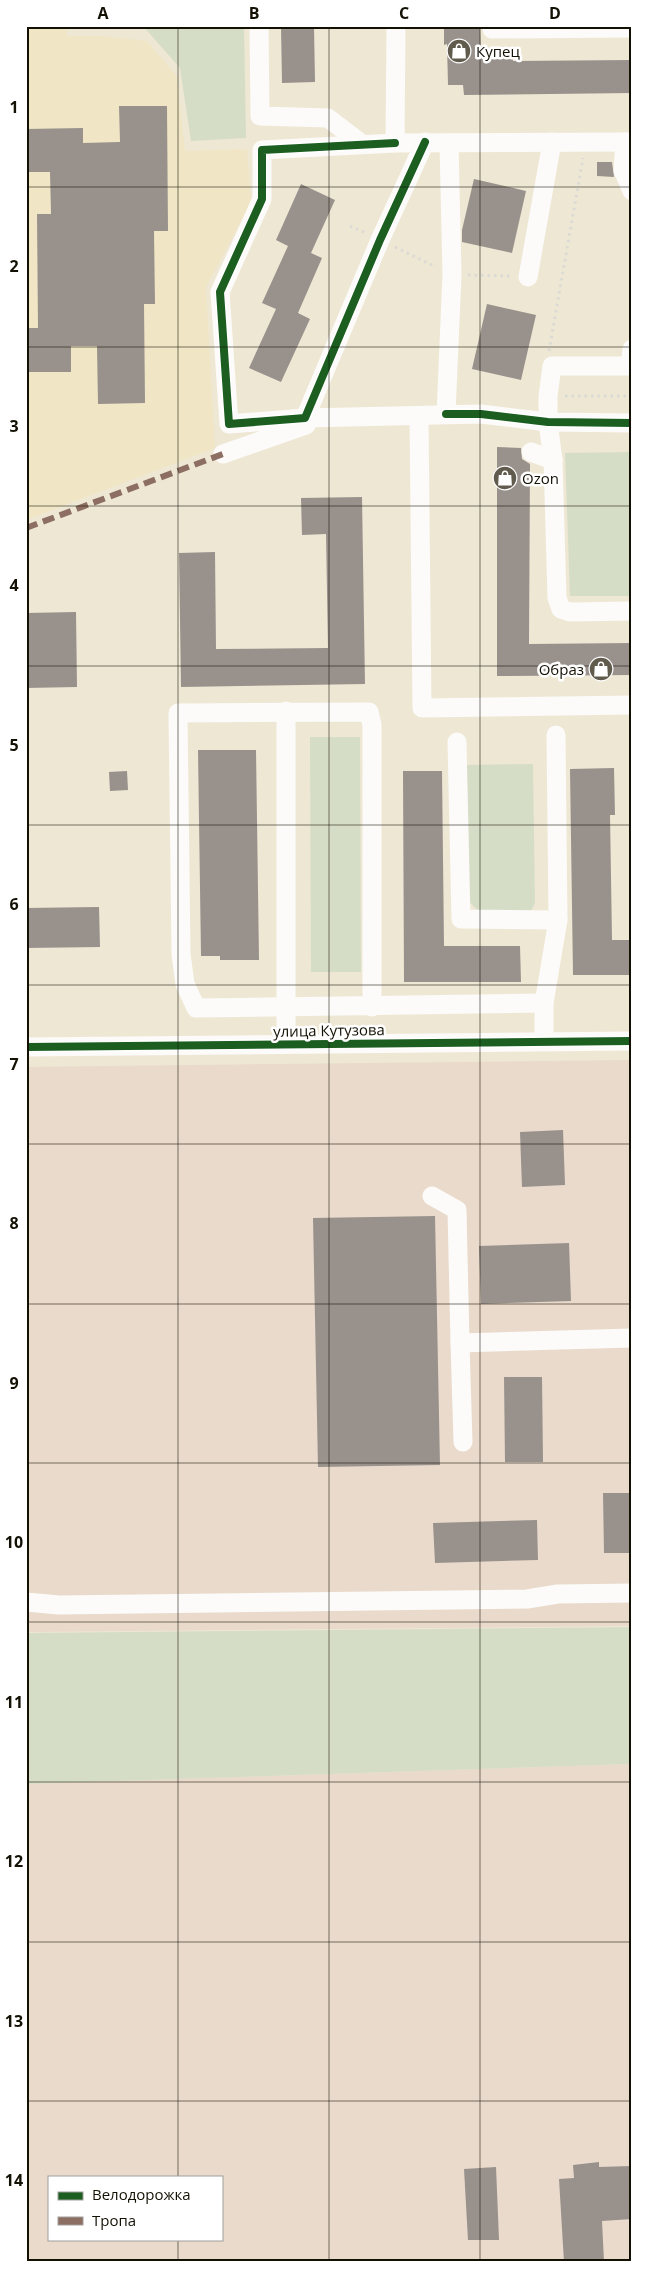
<svg xmlns="http://www.w3.org/2000/svg" width="658" height="2288" viewBox="0 0 658 2288" font-family="'Open Sans',sans-serif">
<style>
.industrial{fill:#e9dacb;fill-rule:evenodd}
.built{fill:#f0e6c5}
.green{fill:#d6ddc7}
.building{fill:#99918c}
.lines{fill:none;stroke-linecap:round;stroke-linejoin:round}
.path{stroke:#dcdad4;stroke-width:3;stroke-dasharray:2.5 4;stroke-linecap:butt}
.minor{stroke:#fcfbf9;stroke-width:19}
.quiet{stroke:#8d6e63;stroke-width:6;stroke-dasharray:12 6;stroke-linecap:butt}
.cycleway-casing{stroke:#fff;stroke-width:11}
.cycleway{stroke:#1b5e20;stroke-width:8}
.grid{fill:none;stroke:#131004;stroke-width:1;stroke-opacity:0.55}
.labels{text-anchor:middle;dominant-baseline:central;stroke-width:5;stroke-linejoin:round;paint-order:stroke}
.poi-label{font-size:15px;fill:#131004;stroke:#fff;text-anchor:start}
.street-label{font-size:15px;fill:#131004;stroke:#fff}
.neatline{fill:none;stroke:#131004;stroke-width:2}
.grid-label{font-size:16px;text-anchor:middle;font-weight:bold;fill:#131004}
</style>
<rect width="100%" height="100%" fill="#eee7d4"/>
<g class="industrial">
<polygon points="632,1060 632,1626 26,1632 26,1067"/>
<path d="M632 1764V2262H26V1784ZM49 2177H221V2239H49Z"/>
</g>
<polygon class="built" points="26,26 67,26 67,36 102,36 147,41 177,77 185,151 247,149 251,202 206,287 215,448 26,520"/>
<g class="green">
<polygon points="143,26 244,26 246,138 191,141 180,68"/>
<polygon points="632,452 632,596 570,596 565,453"/>
<polygon points="310,737 360,737 361,972 311,972"/>
<polygon points="533,764 535,903 531,911 481,913 468,901 465,765"/>
<polygon points="632,1627 632,1764 26,1784 26,1633"/>
</g>
<g class="building">
<polygon points="281,26 314,26 315,82 282,83"/>
<polygon points="444,26 480,26 481,57 513,56 513,61 632,60 632,93 464,95 463,85 448,85 447,44 444,45"/>
<polygon points="119,106 167,106 168,231 154,231 155,304 144,304 145,403 98,404 97,346 71,346 71,372 26,372 26,328 38,328 37,214 51,214 50,172 26,172 26,129 83,128 83,143 120,142"/>
<polygon points="597,162 612,162 614,177 597,176"/>
<polygon points="474,179 526,191 512,253 462,242 462,230"/>
<polygon points="301,184 335,200 311,253 322,258 298,313 310,319 281,382 249,368 276,309 262,303 288,246 276,240"/>
<polygon points="487,304 536,315 521,380 472,369"/>
<polygon points="497,447 521,448 522,459 530,464 529,644 632,643 632,675 497,676"/>
<polygon points="362,497 365,684 181,687 179,553 215,552 216,649 328,648 326,534 302,535 301,498"/>
<polygon points="76,612 77,687 26,688 26,613"/>
<polygon points="198,750 256,750 259,960 220,960 220,956 201,956"/>
<polygon points="614,768 615,815 610,815 612,940 632,940 632,975 573,975 570,769"/>
<polygon points="127,771 128,790 110,791 109,772"/>
<polygon points="403,771 442,771 444,946 520,946 521,982 404,982"/>
<polygon points="99,907 100,947 26,948 26,908"/>
<polygon points="563,1130 565,1185 522,1187 520,1132"/>
<polygon points="435,1216 440,1465 318,1467 313,1218"/>
<polygon points="569,1243 571,1301 481,1304 479,1246"/>
<polygon points="504,1377 542,1377 543,1462 505,1462"/>
<polygon points="603,1493 632,1493 632,1553 604,1553"/>
<polygon points="537,1520 538,1560 435,1563 433,1523"/>
<polygon points="599,2162 599,2167 632,2166 632,2219 602,2221 604,2262 564,2262 559,2179 574,2178 573,2165"/>
<polygon points="496,2167 499,2240 468,2240 464,2169"/>
</g>
<g class="lines">
<g class="path">
<polyline points="350,226 366,233"/>
<polyline points="395,247 436,267"/>
<polyline points="468,275 512,276"/>
<polyline points="549,351 583,158"/>
<polyline points="565,396 632,396"/>
</g>
<g class="minor">
<polyline points="259,26 260,116 328,118 362,144"/>
<polyline points="396,26 395,143 632,142"/>
<polyline points="492,26 492,29 632,28"/>
<polyline points="625,142 623,170 632,191"/>
<polyline points="395,143 262,150 262,199 220,292 229,424 305,418 380,240 425,142"/>
<polyline points="528,277 552,142"/>
<polyline points="632,349 630,366 552,366 548,396 548,422 553,460 557,598 561,609 570,612 632,611"/>
<polyline points="446,414 452,275 449,143"/>
<polyline points="419,416 422,708 632,705"/>
<polyline points="305,418 481,414 548,422 632,423"/>
<polyline points="531,452 553,460"/>
<polyline points="223,454 306,425"/>
<polyline points="457,742 461,919 558,920"/>
<polyline points="372,1007 372,725 369,712 178,713 181,954 185,984 196,1008 544,1003"/>
<polyline points="544,1041 544,1003 558,920 556,735"/>
<polyline points="286,1044 286,711"/>
<polyline points="26,1047 632,1041"/>
<polyline points="432,1196 457,1210 460,1343"/>
<polyline points="463,1442 460,1343 632,1338"/>
<polyline points="26,1602 59,1605 527,1599 558,1594 632,1593"/>
</g>
<polyline class="quiet" points="26,528 223,454"/>
<g class="cycleway-casing">
<g id="cycleway">
<polyline points="395,143 262,150 262,199 220,292 229,424 305,418 380,240 425,142"/>
<polyline points="446,414 481,414 548,422 632,423"/>
<polyline points="26,1047 632,1041"/>
</g>
</g>
<use href="#cycleway" class="cycleway"/>
</g>
<path class="grid" d="M178 26V2177M329 26V2262M480 26V2262M26 187H632M26 347H632M26 506H632M26 666H632M26 825H632M26 985H632M26 1144H632M26 1304H632M26 1463H632M26 1622H632M26 1782H632M26 1942H632M26 2101H632M178 2239V2262"/>
<defs>
<g id="shop-disc" transform="scale(1.25)"><circle r="9.5" fill="#605b4d" stroke="#fff"/><path d="M-5-2.5h2.3a2.7 3.5 0 0 1 5.4 0H5L5.5 6h-11ZM-1.5-2.5h3a1.5 2.3 0 0 0-3 0Z" fill="#fff"/></g>
</defs>
<g fill-rule="evenodd">
<use href="#shop-disc" x="459" y="51"/>
<use href="#shop-disc" x="505" y="478"/>
<use href="#shop-disc" x="601" y="669"/>
</g>
<g class="labels">
<g class="poi-label">
<text x="476" y="51">Купец</text>
<text x="522" y="478">Ozon</text>
<text x="584" y="669" text-anchor="end">Образ</text>
</g>
<g class="street-label">
<text transform="translate(329 1030) rotate(-1)">улица Кутузова</text>
</g>
</g>
<rect width="658" height="2288" fill="none" stroke="#ffffff" stroke-width="55"/>
<rect x="48" y="2176" width="175" height="65" fill="#ffffff" stroke="#a19f9b"/>
<rect x="58" y="2192" width="25" height="8" fill="#1b5e20" stroke="#a19f9b"/>
<text x="92" y="2200" font-size="15" fill="#131004">Велодорожка</text>
<rect x="58" y="2217" width="25" height="8" fill="#8d6e63" stroke="#a19f9b"/>
<text x="92" y="2226" font-size="15" fill="#131004">Тропа</text>
<rect x="28" y="28" width="602" height="2232" class="neatline"/>
<g class="grid-label">
<text x="103" y="19">A</text>
<text x="254" y="19">B</text>
<text x="404" y="19">C</text>
<text x="555" y="19">D</text>
<text x="14" y="113">1</text>
<text x="14" y="272">2</text>
<text x="14" y="432">3</text>
<text x="14" y="591">4</text>
<text x="14" y="751">5</text>
<text x="14" y="910">6</text>
<text x="14" y="1070">7</text>
<text x="14" y="1229">8</text>
<text x="14" y="1389">9</text>
<text x="14" y="1548">10</text>
<text x="14" y="1708">11</text>
<text x="14" y="1867">12</text>
<text x="14" y="2027">13</text>
<text x="14" y="2186">14</text>
</g>
</svg>
